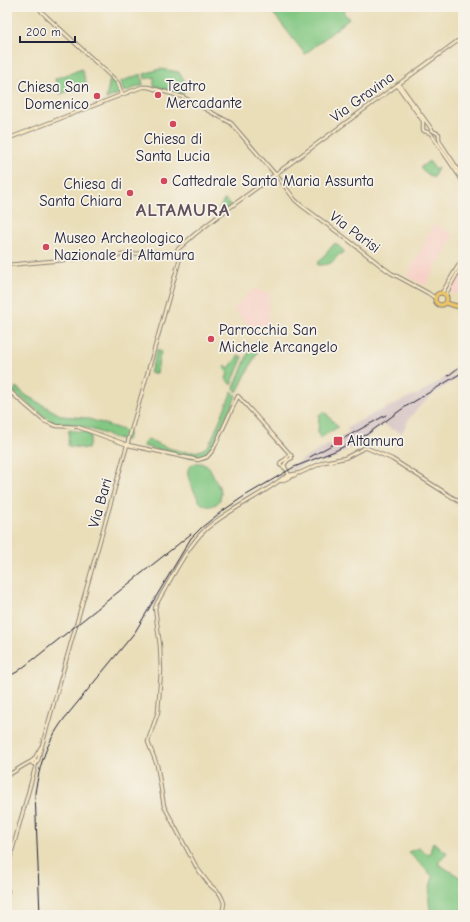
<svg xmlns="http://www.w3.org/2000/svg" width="470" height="922" viewBox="0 0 470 922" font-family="'Comic Neue',sans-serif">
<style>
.built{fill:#f7d1c7}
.industrial{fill:#d2bfc0}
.green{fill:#82c782;stroke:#52745e}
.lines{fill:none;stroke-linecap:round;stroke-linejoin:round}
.secondary-casing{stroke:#86807a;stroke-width:4.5}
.primary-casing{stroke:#86807a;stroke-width:5.5}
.secondary{stroke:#f8e8c3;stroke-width:2.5}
.primary{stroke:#edc569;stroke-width:3.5}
.rail{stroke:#22223b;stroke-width:1}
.poi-dot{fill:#d1495b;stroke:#f7f3e8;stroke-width:1.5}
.labels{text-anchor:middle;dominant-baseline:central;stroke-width:3.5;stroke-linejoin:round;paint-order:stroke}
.poi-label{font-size:15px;fill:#22223b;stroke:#f7f3e8;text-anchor:start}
.street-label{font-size:15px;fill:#22223b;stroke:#f7f3e8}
.district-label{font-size:19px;font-weight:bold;letter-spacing:1px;fill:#614f5b;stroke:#f7f3e8}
</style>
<rect width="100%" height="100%" fill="#f7f3e8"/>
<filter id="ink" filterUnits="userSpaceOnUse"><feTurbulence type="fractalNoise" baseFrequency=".025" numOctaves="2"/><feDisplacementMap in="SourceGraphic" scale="8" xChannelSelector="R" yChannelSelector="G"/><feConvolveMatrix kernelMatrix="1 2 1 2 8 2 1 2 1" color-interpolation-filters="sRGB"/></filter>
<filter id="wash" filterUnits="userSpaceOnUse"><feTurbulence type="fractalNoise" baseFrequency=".012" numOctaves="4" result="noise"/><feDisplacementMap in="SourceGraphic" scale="16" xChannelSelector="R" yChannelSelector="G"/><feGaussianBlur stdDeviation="0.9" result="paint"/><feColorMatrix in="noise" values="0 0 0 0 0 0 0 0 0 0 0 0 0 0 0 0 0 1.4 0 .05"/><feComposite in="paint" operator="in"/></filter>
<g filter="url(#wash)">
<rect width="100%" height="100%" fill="#eadeb9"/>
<g class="built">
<polygon points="434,224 454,235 425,286 407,276"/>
<polygon points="463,267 463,298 449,291"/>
<polygon points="253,289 269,293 269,320 258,336 233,309"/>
</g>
<polygon class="industrial" points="463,362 463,365 446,380 447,380 463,370 463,375 436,392 415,411 409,419 402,433 391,429 384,424 364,440 338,455 337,457 321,462 320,460 304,464 289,471 289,468 301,461 303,459 349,433 347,428 375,413 414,395 417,395 440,381"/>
<g class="green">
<polygon points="273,7 349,7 343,12 349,19 305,54 270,9"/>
<polygon points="82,69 87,86 60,94 55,79"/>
<path d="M160 69 179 72V73C186 82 187 84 182 95L154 86V77L145 79 144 74Z"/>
<polygon points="141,74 143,85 124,92 120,82"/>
<polygon points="110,79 115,83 120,93 106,99"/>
<polygon points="429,161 435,169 438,167 438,168 433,178 420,168"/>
<polygon points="225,199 231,205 223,211 219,208"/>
<path d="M335 243 344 251 342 254H339C331 264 332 264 319 265L317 264Z"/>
<polygon points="258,340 262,343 237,392 234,388 250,349"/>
<polygon points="157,350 161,352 159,359 157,373 150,373"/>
<polygon points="239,355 242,357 242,359 231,385 226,379 228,373 224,368 226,365 229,368"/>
<polygon points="16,387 27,396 62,416 86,418 129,432 127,440 124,440 108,436 108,435 84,427 84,428 77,425 53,423 15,393 14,391"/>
<path d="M232 391 236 396 214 445 208 453 205 456 199 457H190L143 446V445L148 439C164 447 199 463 211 441Z"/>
<polygon points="324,411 338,427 320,438 318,433 319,415"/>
<polygon points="69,430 83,432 83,431 89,434 89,436 91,436 88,449 68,446"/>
<path d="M201 463 209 467 221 491C221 494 221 498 219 501 215 507 205 508 200 502 198 499 196 494 194 491 189 480 180 463 201 463Z"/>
<path d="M433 842 447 853 441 859 438 864 463 879V915H431C428 901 428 891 433 877L408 852 419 848 429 855 430 853Z"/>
</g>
</g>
<g filter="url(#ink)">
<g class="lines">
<g class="secondary-casing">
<g id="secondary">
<polyline points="39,7 42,12 47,17 113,78 118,83 122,94"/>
<polyline points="399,84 433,131 439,134 439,138 440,142 463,177"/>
<path d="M397 85 423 121V130C425 133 429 131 431 134L460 177 463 183"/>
<polyline points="7,139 142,87 148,87 183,97 231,123 281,181 295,200 302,206 348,240 384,268 391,273 428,293 435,298"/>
<polyline points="7,265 156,252 174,254 179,256"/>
<polyline points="442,293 463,258"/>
<polyline points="446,295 447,292 463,263"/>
<polyline points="7,389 44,421 51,424 57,426 78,427 128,445 198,460 207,457 213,450 238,396 291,455 292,458 288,460 284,465 290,477"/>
<polyline points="7,405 11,392"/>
<polyline points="283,461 286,459 289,455 291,455"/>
<polyline points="283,461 281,462 280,465 285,468"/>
<polyline points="300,473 324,462 345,458 364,448 367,448 392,459 463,504"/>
<polyline points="281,481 295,475"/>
<circle cx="34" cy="762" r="2"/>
<polyline points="33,761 41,747"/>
<polyline points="36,762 38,760 48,724 175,276 180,258 177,250 195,234 225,211 463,37"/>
<polyline points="7,776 23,766 32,761"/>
<polyline points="7,869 35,768 36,763"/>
<polyline points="7,889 8,891 7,894"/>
<path d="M222 915 224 903 222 898 220 894 209 884 197 868 183 842 164 806 157 765 148 742 149 738 158 712 161 671 160 646 155 608 157 603C170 581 187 546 206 529 229 509 259 497 283 478L289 475 300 473"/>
</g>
</g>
<g class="primary-casing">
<g id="primary">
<circle cx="441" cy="299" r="6"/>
<polyline points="446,303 463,308"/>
</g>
</g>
<use href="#secondary" class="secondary"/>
<use href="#primary" class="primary"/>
<g class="rail">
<polyline points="448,376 463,364"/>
<polyline points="310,457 386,415"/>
<polyline points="7,677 17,672 34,659 191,534"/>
<path d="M40 915 35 793C40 763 46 744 64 719L135 632 191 538 201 528 221 512 243 497 294 467 335 451 366 435 405 407 463 372"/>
</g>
</g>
</g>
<g class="poi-dot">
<circle cx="158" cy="95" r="4"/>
<circle cx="97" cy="96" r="4"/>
<circle cx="173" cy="124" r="4"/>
<circle cx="164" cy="181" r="4"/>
<circle cx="130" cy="193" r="4"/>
<circle cx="46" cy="247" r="4"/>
<circle cx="211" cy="339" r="4"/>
<rect x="333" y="436" width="10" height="10" rx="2"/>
</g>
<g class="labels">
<g class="poi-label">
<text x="166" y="86">Teatro<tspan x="166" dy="17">Mercadante</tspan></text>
<text x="89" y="87" text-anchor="end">Chiesa San<tspan x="89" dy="17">Domenico</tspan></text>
<text x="173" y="139" text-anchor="middle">Chiesa di<tspan x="173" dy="17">Santa Lucia</tspan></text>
<text x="172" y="181">Cattedrale Santa Maria Assunta</text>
<text x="122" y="184" text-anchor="end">Chiesa di<tspan x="122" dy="17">Santa Chiara</tspan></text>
<text x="54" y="238">Museo Archeologico<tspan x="54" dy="17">Nazionale di Altamura</tspan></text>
<text x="219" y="330">Parrocchia San<tspan x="219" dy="17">Michele Arcangelo</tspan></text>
<text x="347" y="441">Altamura</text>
</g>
<g class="street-label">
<text transform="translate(362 97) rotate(-36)">Via Gravina</text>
<text transform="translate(355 232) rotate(37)">Via Parisi</text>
<text transform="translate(100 503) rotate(-74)">Via Bari</text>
</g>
<g class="district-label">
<text x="183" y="210">ALTAMURA</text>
</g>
</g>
<rect width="470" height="922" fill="none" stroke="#f7f3e8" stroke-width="24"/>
<path d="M20 36v6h55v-6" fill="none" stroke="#22223b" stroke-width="2"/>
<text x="26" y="36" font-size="12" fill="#22223b" stroke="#f7f3e8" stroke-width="3" paint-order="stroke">200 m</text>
</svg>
